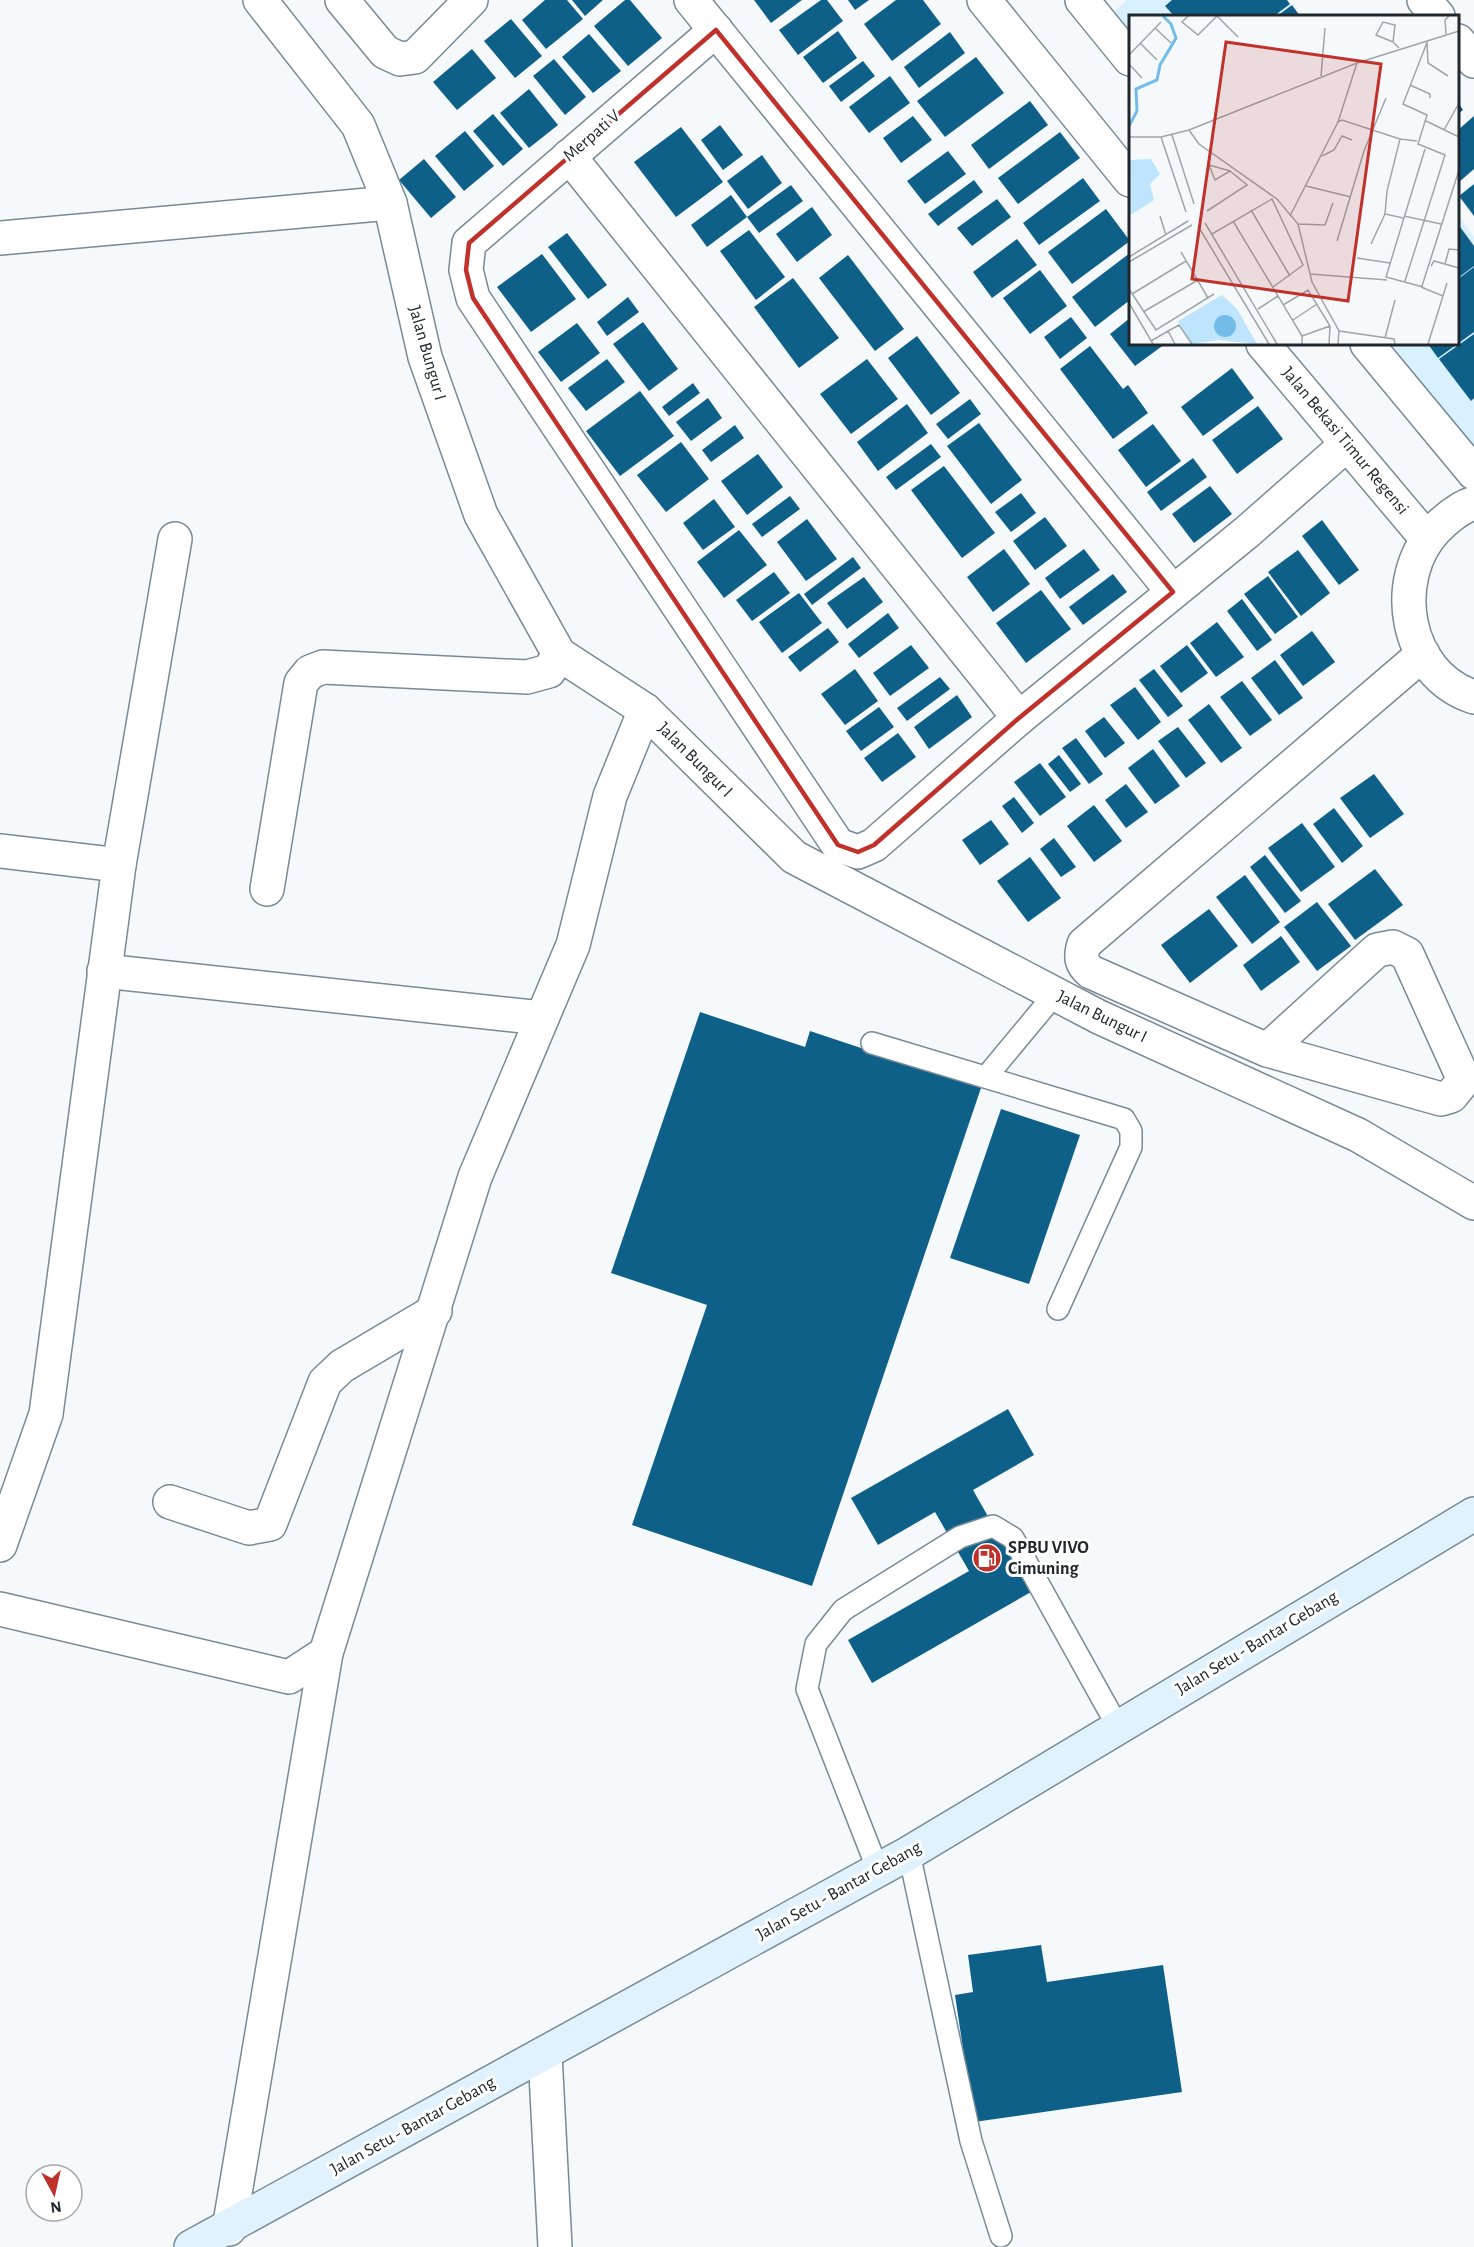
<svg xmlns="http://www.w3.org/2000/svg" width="1474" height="2247" viewBox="0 0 1474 2247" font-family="'Alegreya Sans',sans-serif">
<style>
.built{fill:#d9f0ff}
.building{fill:#0f6089}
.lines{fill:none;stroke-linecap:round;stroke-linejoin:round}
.lane-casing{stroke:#778a97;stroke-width:24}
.street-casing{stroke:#778a97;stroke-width:36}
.secondary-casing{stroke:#778a97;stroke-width:36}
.lane{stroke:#fff;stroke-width:21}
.street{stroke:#fff;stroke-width:33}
.secondary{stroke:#e0f2fe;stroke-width:33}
.marked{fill:none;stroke:#bf312a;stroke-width:4.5;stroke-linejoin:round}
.labels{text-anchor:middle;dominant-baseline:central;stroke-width:6;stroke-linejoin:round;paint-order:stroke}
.street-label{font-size:18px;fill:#20282d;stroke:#fff}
.poi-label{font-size:18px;font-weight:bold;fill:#20282d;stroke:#fff;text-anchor:start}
.inset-river{fill:none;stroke:#73bbe8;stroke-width:3}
.inset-road{fill:none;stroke:#a0a5a9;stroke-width:1.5}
.view{fill:#bf312a;fill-opacity:0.15;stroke:#bf312a;stroke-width:3}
.inset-edge{fill:none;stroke:#20282d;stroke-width:3}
</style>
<rect width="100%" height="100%" fill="#f5f9fc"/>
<g class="built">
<polygon points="1127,0 1286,0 1300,16 1130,16 1130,45 1107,17"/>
<polygon points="1458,215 1474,237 1474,454 1381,344 1458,344"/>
</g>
<g class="building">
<polygon points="545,0 567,0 583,19 546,49 522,20"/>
<polygon points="572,0 603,0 585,16"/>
<polygon points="625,0 630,0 662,38 628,66 594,26"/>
<polygon points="754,0 802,0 771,23"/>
<polygon points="821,0 827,0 843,21 798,55 779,30"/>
<polygon points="848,0 869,0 855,10"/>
<polygon points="896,0 923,0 941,24 892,61 864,24"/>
<polygon points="1172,0 1287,0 1290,4 1274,16 1174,16 1165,6"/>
<polygon points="1292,5 1300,16 1277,16"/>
<polygon points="511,19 542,56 515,78 484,41"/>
<polygon points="838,31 857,58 823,83 803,57"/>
<polygon points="950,32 965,53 919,88 904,67"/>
<polygon points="589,34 621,71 593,93 562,57"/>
<polygon points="472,49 496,78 457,110 433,82"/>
<polygon points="976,57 1004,93 945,137 917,101"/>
<polygon points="554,59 586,97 565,115 533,76"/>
<polygon points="863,61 875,76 841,102 829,86"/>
<polygon points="890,76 910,103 869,133 849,107"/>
<polygon points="529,89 558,125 529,148 500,113"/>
<polygon points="1030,101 1048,125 989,169 971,145"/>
<polygon points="1458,102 1463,110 1458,114"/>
<polygon points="493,114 523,149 503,166 473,131"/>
<polygon points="913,116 932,140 901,163 883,138"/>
<polygon points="1474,116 1474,169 1458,183 1458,130"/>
<polygon points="720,125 743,155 723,170 701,140"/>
<polygon points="681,127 723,182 676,217 634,162"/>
<polygon points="465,131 494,166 464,191 435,156"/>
<polygon points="1060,132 1080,158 1018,204 998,178"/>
<polygon points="948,151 966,174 925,204 907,181"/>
<polygon points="762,155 782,183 748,209 727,181"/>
<polygon points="424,159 456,197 431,218 399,180"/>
<polygon points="1083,178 1100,201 1039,245 1023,223"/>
<polygon points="974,180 983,192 938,226 928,214"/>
<polygon points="1474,184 1474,216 1459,196"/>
<polygon points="791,185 803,201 759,233 747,217"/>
<polygon points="731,195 747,217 707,247 691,225"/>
<polygon points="997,199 1011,217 972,246 957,228"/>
<polygon points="812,207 832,235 797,262 776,234"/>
<polygon points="1106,209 1130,241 1072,284 1048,252"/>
<polygon points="1458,224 1474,246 1474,266 1458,278"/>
<polygon points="749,230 785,277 756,300 720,251"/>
<polygon points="567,233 607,285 588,299 548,247"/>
<polygon points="1017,239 1037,265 992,298 973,272"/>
<polygon points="1130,253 1130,300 1095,327 1072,297"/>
<polygon points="542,254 576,299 531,332 497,287"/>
<polygon points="848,255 904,329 875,351 819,278"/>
<polygon points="1474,267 1474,332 1438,358 1428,344 1458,344 1458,279"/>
<polygon points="1040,270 1067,306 1030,334 1003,298"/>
<polygon points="793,278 839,338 799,368 754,307"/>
<polygon points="628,297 639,312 607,336 597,322"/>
<polygon points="1071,317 1087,338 1060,359 1044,337"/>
<polygon points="1130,318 1130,344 1165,344 1135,366 1110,334"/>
<polygon points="643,322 678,369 649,391 613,344"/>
<polygon points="577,323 600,353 561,382 538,352"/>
<polygon points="1474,334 1474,398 1471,401 1439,359"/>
<polygon points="917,336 960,393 931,415 888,358"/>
<polygon points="1090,346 1123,389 1128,385 1148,413 1113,439 1060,369"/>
<polygon points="607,359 625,382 586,411 568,388"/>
<polygon points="867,359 898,399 851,434 820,394"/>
<polygon points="1232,368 1254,398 1203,436 1181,407"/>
<polygon points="693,383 700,393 669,416 662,407"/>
<polygon points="640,391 674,436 620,476 586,431"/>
<polygon points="708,398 722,418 691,441 676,422"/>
<polygon points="970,399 981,414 948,439 936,424"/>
<polygon points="907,404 928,433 878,471 857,442"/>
<polygon points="1258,406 1283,439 1237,474 1212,440"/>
<polygon points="979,423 1022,480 991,504 947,446"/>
<polygon points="1153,424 1181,461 1146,487 1118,450"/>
<polygon points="735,425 744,438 711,462 702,450"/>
<polygon points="681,442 709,479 666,512 637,475"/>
<polygon points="931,444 941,457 896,490 886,477"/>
<polygon points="758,454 783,487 747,515 721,481"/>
<polygon points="1193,458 1207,477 1161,511 1147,492"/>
<polygon points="944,466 995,533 962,558 911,490"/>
<polygon points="1210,486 1232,514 1194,543 1172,514"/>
<polygon points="1021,493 1036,513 1011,532 995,512"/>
<polygon points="790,496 800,509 762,537 752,524"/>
<polygon points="714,499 735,527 703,550 683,523"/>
<polygon points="1045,517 1067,546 1035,570 1013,541"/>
<polygon points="807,519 837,559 806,581 777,542"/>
<polygon points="1322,520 1359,570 1339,585 1302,536"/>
<polygon points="739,530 767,565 724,598 697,562"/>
<polygon points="1004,549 1030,584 993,612 967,577"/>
<polygon points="1084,549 1100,570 1060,599 1045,578"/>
<polygon points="1298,550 1330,593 1301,616 1268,572"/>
<polygon points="853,557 861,568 812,605 804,594"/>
<polygon points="774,572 790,593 752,621 736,600"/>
<polygon points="1113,574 1127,592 1083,625 1069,607"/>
<polygon points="1268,576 1298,617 1275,634 1244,594"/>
<polygon points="864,577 883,602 847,629 827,603"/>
<polygon points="1041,590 1071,629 1026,663 996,623"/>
<polygon points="799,593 822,623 782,653 759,622"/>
<polygon points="1242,599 1272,640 1257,651 1227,611"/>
<polygon points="888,613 899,628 859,658 848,644"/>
<polygon points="1217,622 1244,657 1216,677 1190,643"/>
<polygon points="828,628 839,642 800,672 788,657"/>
<polygon points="1312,631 1335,662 1303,686 1280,655"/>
<polygon points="911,645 929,668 890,696 873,673"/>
<polygon points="1187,645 1208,673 1181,693 1160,666"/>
<polygon points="1275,660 1303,698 1279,715 1251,678"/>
<polygon points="855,669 878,701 845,725 821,694"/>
<polygon points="1154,669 1183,706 1168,717 1139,680"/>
<polygon points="940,677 950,689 907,721 897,708"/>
<polygon points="1242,681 1272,720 1250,736 1220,697"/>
<polygon points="1135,687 1161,722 1138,740 1110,705"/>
<polygon points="957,695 972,717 929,749 914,727"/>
<polygon points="1209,704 1242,748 1221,763 1188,720"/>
<polygon points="879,707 894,727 861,751 846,731"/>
<polygon points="1104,717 1125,743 1105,758 1085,731"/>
<polygon points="1178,727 1206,763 1186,778 1158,741"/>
<polygon points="898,733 916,757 882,782 864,758"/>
<polygon points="1076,738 1103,774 1089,784 1062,748"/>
<polygon points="1153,749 1180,786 1155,804 1128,768"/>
<polygon points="1059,755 1081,784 1070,792 1048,764"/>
<polygon points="1040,763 1066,797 1040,816 1014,782"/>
<polygon points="1374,774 1404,814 1370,838 1340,798"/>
<polygon points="1126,784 1148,812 1126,828 1105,800"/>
<polygon points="1014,797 1034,823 1022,833 1002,806"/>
<polygon points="1094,805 1122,841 1094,862 1067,826"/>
<polygon points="1334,808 1363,846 1342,863 1313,824"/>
<polygon points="991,820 1009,844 980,865 962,840"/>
<polygon points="1302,823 1335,867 1301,892 1268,848"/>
<polygon points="1054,838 1076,867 1061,877 1040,849"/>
<polygon points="1265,855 1301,901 1285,913 1250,867"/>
<polygon points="1030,857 1061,898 1028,922 997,881"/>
<polygon points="1375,869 1403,905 1355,940 1328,904"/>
<polygon points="1245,875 1280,922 1252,944 1216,897"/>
<polygon points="1317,902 1351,946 1317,971 1284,927"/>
<polygon points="1209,909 1238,946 1190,983 1161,945"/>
<polygon points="1281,936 1300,962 1261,991 1243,965"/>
<polygon points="700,1012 805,1047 810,1031 981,1088 812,1586 632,1525 707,1305 611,1273"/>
<polygon points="1001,1109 1080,1135 1029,1284 950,1258"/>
<polygon points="1008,1409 1034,1455 973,1490 1031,1592 872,1683 848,1640 969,1571 935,1512 878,1545 851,1498"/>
<polygon points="1041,1945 1047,1982 1163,1965 1182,2092 974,2122 955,1995 973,1992 968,1955"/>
</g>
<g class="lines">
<g class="lane-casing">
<g id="lane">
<polyline points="872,1043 1124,1119 1131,1131 1131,1147 1058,1309"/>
<polyline points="986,1077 1055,994"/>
<polyline points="909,1853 971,2141 1001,2236"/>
<polyline points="878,1870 807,1689 816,1644 843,1610 960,1537 993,1526 1013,1538 1118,1727"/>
</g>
</g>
<g class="street-casing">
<g id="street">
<polyline points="260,0 358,125 390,203 425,357 481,515 559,654 645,710 794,857 1099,1017 1358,1135 1474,1203"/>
<polyline points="342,0 385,52 400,59 415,57 471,0"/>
<polyline points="691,0 1173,592"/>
<polyline points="984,0 1130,180"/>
<polyline points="1082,0 1130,59"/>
<polyline points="1424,0 1438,16"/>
<polyline points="716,30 469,243 466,270 473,298 838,845 858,852 874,845 1019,718 1247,532 1346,445"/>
<polyline points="1458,41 1474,61"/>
<polyline points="569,156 1019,718"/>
<polyline points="0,238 390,203"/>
<polyline points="1263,344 1427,539"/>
<polyline points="1367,344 1474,473"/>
<path d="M1474 503C1460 507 1447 518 1436 529 1389 579 1404 674 1474 697"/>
<polyline points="0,851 119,865"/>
<polyline points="267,889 301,683 310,672 323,667 527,677 549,671 559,654"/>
<polyline points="104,971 542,1018"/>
<path d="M1267 1050 1377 950 1393 947 1407 954 1464 1080 1451 1096 1441 1099 1267 1050 1091 972C1081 964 1080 957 1084 944L1423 654"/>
<polyline points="170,1502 249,1528 270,1524 325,1382 342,1366 435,1311"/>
<polyline points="0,1545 46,1414 119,865 175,539"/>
<polyline points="0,1609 289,1677 326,1653"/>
<polyline points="545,2054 555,2247"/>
<polyline points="229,2229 326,1653 475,1177 573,945 610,796 645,710"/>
</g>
</g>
<g class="secondary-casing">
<polyline id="secondary" points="191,2247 909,1853 1474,1514"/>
</g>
<use href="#lane" class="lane"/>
<use href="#street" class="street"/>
<use href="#secondary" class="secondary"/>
</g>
<path class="marked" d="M716 30 1173 592 1019 718 874 845 858 852 838 845 473 298 466 270 469 243Z"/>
<defs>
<g id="fuel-disc" transform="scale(1.5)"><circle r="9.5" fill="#bf312a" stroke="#fff"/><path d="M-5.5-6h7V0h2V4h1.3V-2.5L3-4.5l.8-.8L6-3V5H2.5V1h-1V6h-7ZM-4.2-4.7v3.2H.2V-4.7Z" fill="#fff"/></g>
</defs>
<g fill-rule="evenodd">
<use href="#fuel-disc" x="987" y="1558"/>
</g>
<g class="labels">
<g class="street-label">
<text transform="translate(592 136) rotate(-41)">Merpati V</text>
<text transform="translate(427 353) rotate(74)">Jalan Bungur I</text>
<text transform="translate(1345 441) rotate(50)">Jalan Bekasi Timur Regensi</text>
<text transform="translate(695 760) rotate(45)">Jalan Bungur I</text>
<text transform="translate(1102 1017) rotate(26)">Jalan Bungur I</text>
<text transform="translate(1257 1643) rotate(-31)">Jalan Setu - Bantar Gebang</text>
<text transform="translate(839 1891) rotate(-29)">Jalan Setu - Bantar Gebang</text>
<text transform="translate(413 2126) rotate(-29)">Jalan Setu - Bantar Gebang</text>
</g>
<g class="poi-label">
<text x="1008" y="1548">SPBU VIVO<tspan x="1008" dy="21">Cimuning</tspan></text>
</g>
</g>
<g transform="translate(1129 15)">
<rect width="330" height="330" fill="#f5f9fc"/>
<path d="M22 144 31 159 21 169 25 185 0 201V145ZM93 280 108 294 128 329 90 325 63 329 49 306Z" fill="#bfe4fd"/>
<path d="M85 311a11 11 0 1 1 22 0a11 11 0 1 1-22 0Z" fill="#73bbe8"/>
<path class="inset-river" d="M0 111 8 96 7 74 28 65 31 50 47 23 42 9 34 1"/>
<path class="inset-road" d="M59 1 53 7 69 20 88 1M88 1 109 22M26 13 42 28M317 19 316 5 320 1M264 27 247 20 254 7 266 10 264 27 270 33M11 28 28 45M298 28 299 48 319 61M0 40 32 7M0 49 13 63M192 61 196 13M281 70 301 79V83M297 106 330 122M209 107 213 105 271 124M60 115 70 129 148 184 169 209 183 267 210 316 209 329M315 115 330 88M43 120 65 189M0 122H32L60 115 228 48 330 16M32 122 57 197M193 141 205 135 213 121 223 125M177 171 222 182M122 195 161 261M78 196 118 170 101 156 80 150 86 165 101 156M31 201 37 220M161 201 209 107 228 48M275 201 312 209M274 203 256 199 258 176 271 124 288 126M104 206 173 321V329M76 208 148 329M169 209 196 210 204 188M69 211 140 329M83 219 143 184 174 250 144 272M208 226 235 136 257 83M242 229 256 199M52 237 79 283M0 242 59 206M228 243 261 248M0 247 63 210M316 249 320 234 330 235M302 251 305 246 330 253M181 259 258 265M276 266 316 140 289 129 298 100 274 89 299 25M293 271 330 155M292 272 314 281M294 272 257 262 296 134M0 274 27 315 85 279M3 279 57 246M0 288 24 329M154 290 179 275 201 311 200 329M129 294 149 281M14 297 69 265M164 305 188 289M39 316 50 310 63 329M210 316 265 324 266 329M173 321 201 311M256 323 266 285M22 326 39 316 46 329M299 329 318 268"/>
<path class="view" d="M97 27 252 49 219 286 63 264Z"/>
<rect width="330" height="330" class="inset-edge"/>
</g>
<g transform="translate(54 2193) rotate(172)"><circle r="28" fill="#ffffff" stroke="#a6a9ab" stroke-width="1.5"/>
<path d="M0-4.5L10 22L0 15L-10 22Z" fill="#bf312a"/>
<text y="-9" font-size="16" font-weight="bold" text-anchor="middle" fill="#20282d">N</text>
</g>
</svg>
